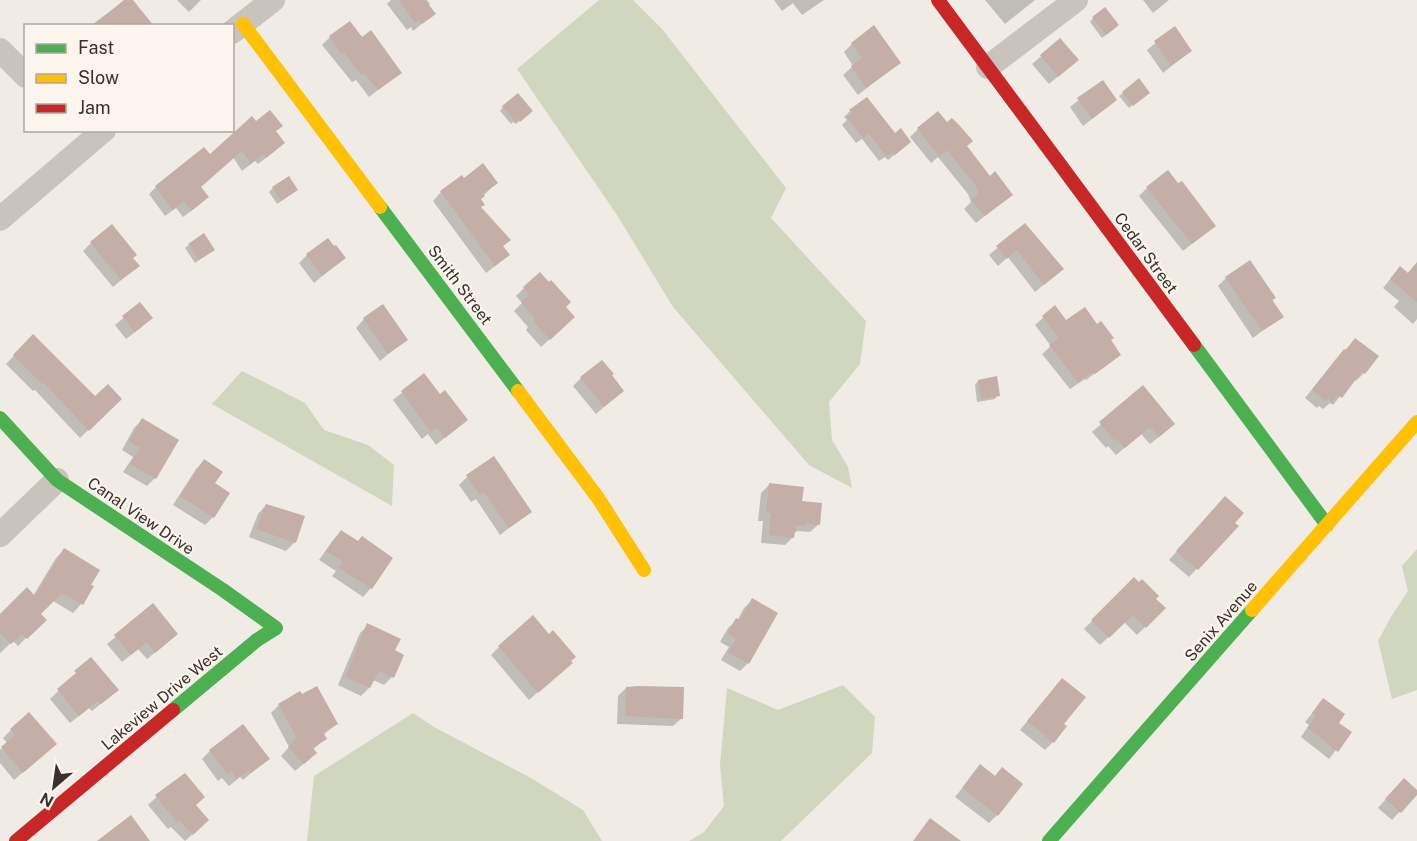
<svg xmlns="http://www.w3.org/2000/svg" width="1417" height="841" viewBox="0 0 1417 841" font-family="'Public Sans',sans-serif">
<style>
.green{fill:#d1d6bf}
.shadow{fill:#0003}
.building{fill:#c3afa7}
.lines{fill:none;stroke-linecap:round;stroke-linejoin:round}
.street{stroke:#c9c3be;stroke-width:24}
.fast{stroke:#4caf50;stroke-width:14}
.slow{stroke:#ffc107;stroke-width:14}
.jam{stroke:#c62828;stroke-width:14}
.labels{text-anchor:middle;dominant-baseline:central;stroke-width:4.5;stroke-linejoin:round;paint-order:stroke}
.street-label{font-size:16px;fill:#3b302b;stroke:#fbf5ee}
</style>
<rect width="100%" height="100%" fill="#f0ebe5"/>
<g class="green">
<polygon points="599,0 633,0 662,29 786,188 771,218 866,321 860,364 829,402 832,440 848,467 852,488 809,465 673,307 617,215 517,69"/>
<polygon points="242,371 305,403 324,430 368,445 394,465 392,506 212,404"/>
<polygon points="1417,549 1417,690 1392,699 1378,641 1391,617 1408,591 1402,566"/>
<polygon points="843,685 875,717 872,753 781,841 689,841 704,832 724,806 720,765 727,688 778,710"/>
<polygon points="413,713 434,727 531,778 583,810 602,841 307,841 314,776"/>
</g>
<g class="shadow">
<polygon points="126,0 131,0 140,26 90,26"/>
<polygon points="177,0 201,0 189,12"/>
<polygon points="391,0 427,0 430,4 428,6 434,14 413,31 411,27 407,30 387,4"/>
<polygon points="774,0 824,0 802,15 793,3 782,11"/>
<polygon points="985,0 1035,0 1005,24"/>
<polygon points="1143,0 1169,0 1153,13"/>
<polygon points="1093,18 1114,29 1102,38 1090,22"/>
<polygon points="1174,28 1190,51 1163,73 1147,50"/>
<polygon points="330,37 361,39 400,73 369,97 356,80 352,82 322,45"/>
<polygon points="1060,40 1068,68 1049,84 1032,64"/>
<polygon points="852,44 899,63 858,95 843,75 853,66 844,52"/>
<polygon points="1102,82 1116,100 1083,126 1070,107"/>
<polygon points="1123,93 1144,96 1129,108 1119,96"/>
<polygon points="503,107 531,110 516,124 513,122 511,124 500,111"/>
<polygon points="850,111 903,148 888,160 885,157 879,161 862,139 856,143 842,125 847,120 844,117"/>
<polygon points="256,123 281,126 275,132 276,150 258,164 255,161 242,171 233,157 199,187 207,197 199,205 183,217 176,208 165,216 149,194 156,187 210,156"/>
<polygon points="946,124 990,178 1011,195 976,223 964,209 971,202 968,194 938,157 931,163 910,137 918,129"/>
<polygon points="464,180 496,183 479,200 480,208 499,263 486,273 433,201 441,192"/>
<polygon points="273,188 293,193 277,204 269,192"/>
<polygon points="1147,188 1214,226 1183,251 1139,196"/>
<polygon points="1025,225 1062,269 1035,292 1008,257 998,266 989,255"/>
<polygon points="91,243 132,258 138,266 113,287 83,251"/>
<polygon points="189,245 213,250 195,263 185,248"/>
<polygon points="307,255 344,258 314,283 299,263"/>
<polygon points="1250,262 1282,316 1253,338 1218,286 1226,278"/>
<polygon points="1417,263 1417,319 1413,324 1394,307 1399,301 1383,288 1392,277 1407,274"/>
<polygon points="524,288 564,307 565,325 541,347 526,330 528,327 514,311 522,303 516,296"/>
<polygon points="140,304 143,326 126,339 115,325"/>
<polygon points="1054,308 1066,322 1096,326 1119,355 1086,380 1085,379 1070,389 1042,354 1051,346 1035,325"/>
<polygon points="364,319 406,339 380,361 356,328"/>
<polygon points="33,336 95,398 120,399 80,438 35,390 33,391 6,364"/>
<polygon points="1355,340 1364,373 1356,381 1354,379 1333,405 1330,403 1323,409 1319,406 1317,408 1305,398 1336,359"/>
<polygon points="424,375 440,396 466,420 436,445 428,434 422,439 393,400"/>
<polygon points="610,376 622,391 596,414 573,386 581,378"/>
<polygon points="978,381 998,395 995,399 977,402 975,385"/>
<polygon points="1143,387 1165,432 1150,444 1141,434 1116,455 1108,446 1106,448 1092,432"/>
<polygon points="142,420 155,478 147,486 123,472 133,457 122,450 134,428"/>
<polygon points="493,458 530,512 500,535 476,499 471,502 459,485 467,477"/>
<polygon points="204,461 213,483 213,517 205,525 173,505 196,469"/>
<polygon points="769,485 801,502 819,524 810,532 798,531 793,533 793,537 785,545 761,543 763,521 758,521 761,493"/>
<polygon points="266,505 303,517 294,543 286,551 249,537 258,514"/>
<polygon points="1217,506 1236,526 1189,577 1169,560"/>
<polygon points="341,532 358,543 391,558 371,588 363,597 332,576 336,571 319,560 333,540"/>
<polygon points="64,550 98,571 81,604 73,613 53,601 39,614 44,620 18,646 13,641 0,653 0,616 33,596 56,558"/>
<polygon points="1134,579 1164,608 1137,635 1124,622 1100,645 1084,629"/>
<polygon points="753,600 748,663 740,671 721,660 729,647 720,642 728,628 737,621 744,608"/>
<polygon points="153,606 168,642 147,659 138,649 122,662 107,644"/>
<polygon points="368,625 392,677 384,685 373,680 369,688 361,696 338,685 360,633"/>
<polygon points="549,637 563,670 529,700 491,655 499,647"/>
<polygon points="91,659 108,698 92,711 89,708 70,723 50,699"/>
<polygon points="1062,680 1062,724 1053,742 1045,750 1020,730"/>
<polygon points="626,688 682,718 673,726 617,724 618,696"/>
<polygon points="1323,700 1337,723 1350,732 1329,759 1301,737 1309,725 1305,722"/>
<polygon points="279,705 337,724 323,735 325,739 312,750 307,761 295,771 281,756 289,747 271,713"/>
<polygon points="11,730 46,752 14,780 0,763 0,750 7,743 3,738"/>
<polygon points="210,751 268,759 243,780 240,777 229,786 222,778 218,781 202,759"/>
<polygon points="980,766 994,777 997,815 989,823 955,797"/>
<polygon points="173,782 194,805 199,828 185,841 171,827 168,829 148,805"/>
<polygon points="1396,788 1417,793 1392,820 1378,808"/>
</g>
<g class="building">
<polygon points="124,0 133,0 154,26 92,26"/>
<polygon points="399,0 425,0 436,14 422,24 419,20 415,23"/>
<polygon points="1105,7 1119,25 1106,35 1092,17"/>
<polygon points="350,21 362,37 371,30 402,73 378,90 364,73 361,75 344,52 342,54 329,36"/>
<polygon points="874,25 901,63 866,88 851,66 862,58 851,43"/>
<polygon points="1175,26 1192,51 1171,66 1154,41"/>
<polygon points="1060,38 1079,60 1058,77 1040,55"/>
<polygon points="1139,78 1150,93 1133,106 1122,92"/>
<polygon points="1103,80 1117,100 1092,119 1077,98"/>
<polygon points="518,93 533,111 520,122 518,119 516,122 502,106"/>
<polygon points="867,97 895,133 901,128 911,142 895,155 892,152 886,156 869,134 863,138 847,117 852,113 849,110"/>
<polygon points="270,110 283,126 276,131 285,143 266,158 263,154 249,165 249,161 242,151 201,187 209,197 191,211 184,201 173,210 155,186 204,147 210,154 252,116 256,121"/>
<polygon points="938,111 947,122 952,118 960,126 973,141 967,146 990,176 995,171 1013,195 985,216 971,200 979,194 976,186 947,150 939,156 917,128"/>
<polygon points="483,163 498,183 483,194 485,196 481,199 485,205 481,207 511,240 503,246 510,255 495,266 440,191 462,175 464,178"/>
<polygon points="1168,170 1178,183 1182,181 1216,226 1192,244 1146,187"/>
<polygon points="289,176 298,190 281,201 272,187"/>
<polygon points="1025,223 1064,269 1044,285 1017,250 1007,259 996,246"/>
<polygon points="112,224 137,255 133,258 140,266 121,280 90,242"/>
<polygon points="204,233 215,250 199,260 188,244"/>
<polygon points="328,238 334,246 336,245 346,258 322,276 306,254"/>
<polygon points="1250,260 1276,298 1272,300 1284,317 1262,331 1225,277"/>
<polygon points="1417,262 1417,302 1390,279 1400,266 1408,273"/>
<polygon points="540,272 549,282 551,280 571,302 566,307 575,317 550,340 533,321 535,318 521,302 529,295 523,287"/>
<polygon points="140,302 153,318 135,332 122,316"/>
<polygon points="383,304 408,340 388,354 363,318"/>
<polygon points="1055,305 1066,320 1085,307 1097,324 1101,321 1114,338 1111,340 1121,355 1095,374 1093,372 1078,382 1049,345 1059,338 1042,316"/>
<polygon points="33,334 95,396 108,384 122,399 89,431 44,383 42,384 13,355"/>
<polygon points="1355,338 1379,356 1365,374 1362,371 1342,398 1338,395 1332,402 1328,399 1326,401 1312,390 1344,349 1346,350"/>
<polygon points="602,360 614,374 612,375 624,391 604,407 580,377"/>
<polygon points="424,373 440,394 445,390 468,420 445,438 437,427 431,432 401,391"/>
<polygon points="997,376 1000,396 981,399 978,380"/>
<polygon points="1143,385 1175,424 1159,437 1150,427 1125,448 1117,439 1115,441 1099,422"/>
<polygon points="142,418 179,440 156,479 130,464 140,448 129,441"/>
<polygon points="494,456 532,512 509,528 484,492 480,495 466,475"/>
<polygon points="204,459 223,472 215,483 230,493 214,518 180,496"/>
<polygon points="769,483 804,487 802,501 822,503 820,525 806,523 805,526 796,525 794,538 769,535 771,513 766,513"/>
<polygon points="1225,496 1244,513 1235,523 1239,526 1198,570 1176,551"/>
<polygon points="266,504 305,516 296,543 256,529"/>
<polygon points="341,530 358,541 362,536 393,558 372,589 339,568 343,562 326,551"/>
<polygon points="64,548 100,570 91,585 94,586 83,605 62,593 41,614 47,620 27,639 22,634 11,644 0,633 0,614 27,587 35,596"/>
<polygon points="1134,577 1139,582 1142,579 1159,596 1156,599 1166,608 1146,628 1133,615 1109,638 1091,620"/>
<polygon points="752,598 778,613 749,664 728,652 736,639 727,633 736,618 740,620"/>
<polygon points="153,603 178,634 155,653 147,642 131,655 114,635"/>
<polygon points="533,615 549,634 553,630 576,657 571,661 573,663 538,693 498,646"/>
<polygon points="367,623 401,639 395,650 404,655 394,678 379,671 370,688 345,677"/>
<polygon points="91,657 119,690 101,704 98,701 79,716 57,689 76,673 74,671"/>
<polygon points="1062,678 1086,697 1064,724 1067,726 1054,743 1027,721"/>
<polygon points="317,686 338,724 323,732 327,739 313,748 317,753 304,764 288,747 297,738 278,704 300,691 302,694"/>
<polygon points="638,686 684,687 683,719 625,716 626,687"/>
<polygon points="1323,698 1345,714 1339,723 1352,732 1338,752 1308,728 1316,716 1312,713"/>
<polygon points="29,712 57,744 23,773 1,747 15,735 10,729"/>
<polygon points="243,724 270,759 251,773 249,770 237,779 231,771 227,774 209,750"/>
<polygon points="980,764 995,776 1002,767 1023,784 998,816 962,788"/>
<polygon points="185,773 205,797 196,805 209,820 193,835 179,820 177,822 155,795"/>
<polygon points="1404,778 1417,790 1417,795 1401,813 1385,799"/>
<polygon points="131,815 150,841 97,841"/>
<polygon points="930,818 961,841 913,841"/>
</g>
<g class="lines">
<g class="street">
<polyline points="232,32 273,0"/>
<polyline points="0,50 26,76"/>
<polyline points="988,67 1076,0"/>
<polyline points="0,219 104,130"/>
<polyline points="0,535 57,480"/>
</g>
<g class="fast">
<polyline points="380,207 518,391"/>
<polyline points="1194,345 1327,525"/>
<polyline points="0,418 57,480 223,590 276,628 257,640 173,710"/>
<polyline points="1049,841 1252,610"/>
</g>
<g class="slow">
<polyline points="243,24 380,207"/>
<polyline points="518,391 598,498 644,570"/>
<polyline points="1252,610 1417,422"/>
</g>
<g class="jam">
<polyline points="938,0 1194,345"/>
<polyline points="16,841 173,710"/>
</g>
</g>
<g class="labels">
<g class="street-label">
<text transform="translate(1146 253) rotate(54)">Cedar Street</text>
<text transform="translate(460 285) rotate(53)">Smith Street</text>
<text transform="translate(141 516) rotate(34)">Canal View Drive</text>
<text transform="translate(1221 621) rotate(-49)">Senix Avenue</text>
<text transform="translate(162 698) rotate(-40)">Lakeview Drive West</text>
</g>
</g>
<rect x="24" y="24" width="210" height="108" fill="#fbf5ee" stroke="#aea6a0" stroke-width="1.5"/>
<rect x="36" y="44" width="30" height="9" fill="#4caf50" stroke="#aea6a0" stroke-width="1.5"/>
<text x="78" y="54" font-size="18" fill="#3b302b">Fast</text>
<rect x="36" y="74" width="30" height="9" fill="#ffc107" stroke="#aea6a0" stroke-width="1.5"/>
<text x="78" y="84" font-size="18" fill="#3b302b">Slow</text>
<rect x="36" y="104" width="30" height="9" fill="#c62828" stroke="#aea6a0" stroke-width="1.5"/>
<text x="78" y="114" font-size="18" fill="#3b302b">Jam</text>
<g transform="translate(54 787) rotate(209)" stroke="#fbf5ee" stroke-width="4.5" paint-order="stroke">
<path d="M0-4.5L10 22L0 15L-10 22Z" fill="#3b302b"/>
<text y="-9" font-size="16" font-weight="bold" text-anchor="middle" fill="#3b302b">N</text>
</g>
</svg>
